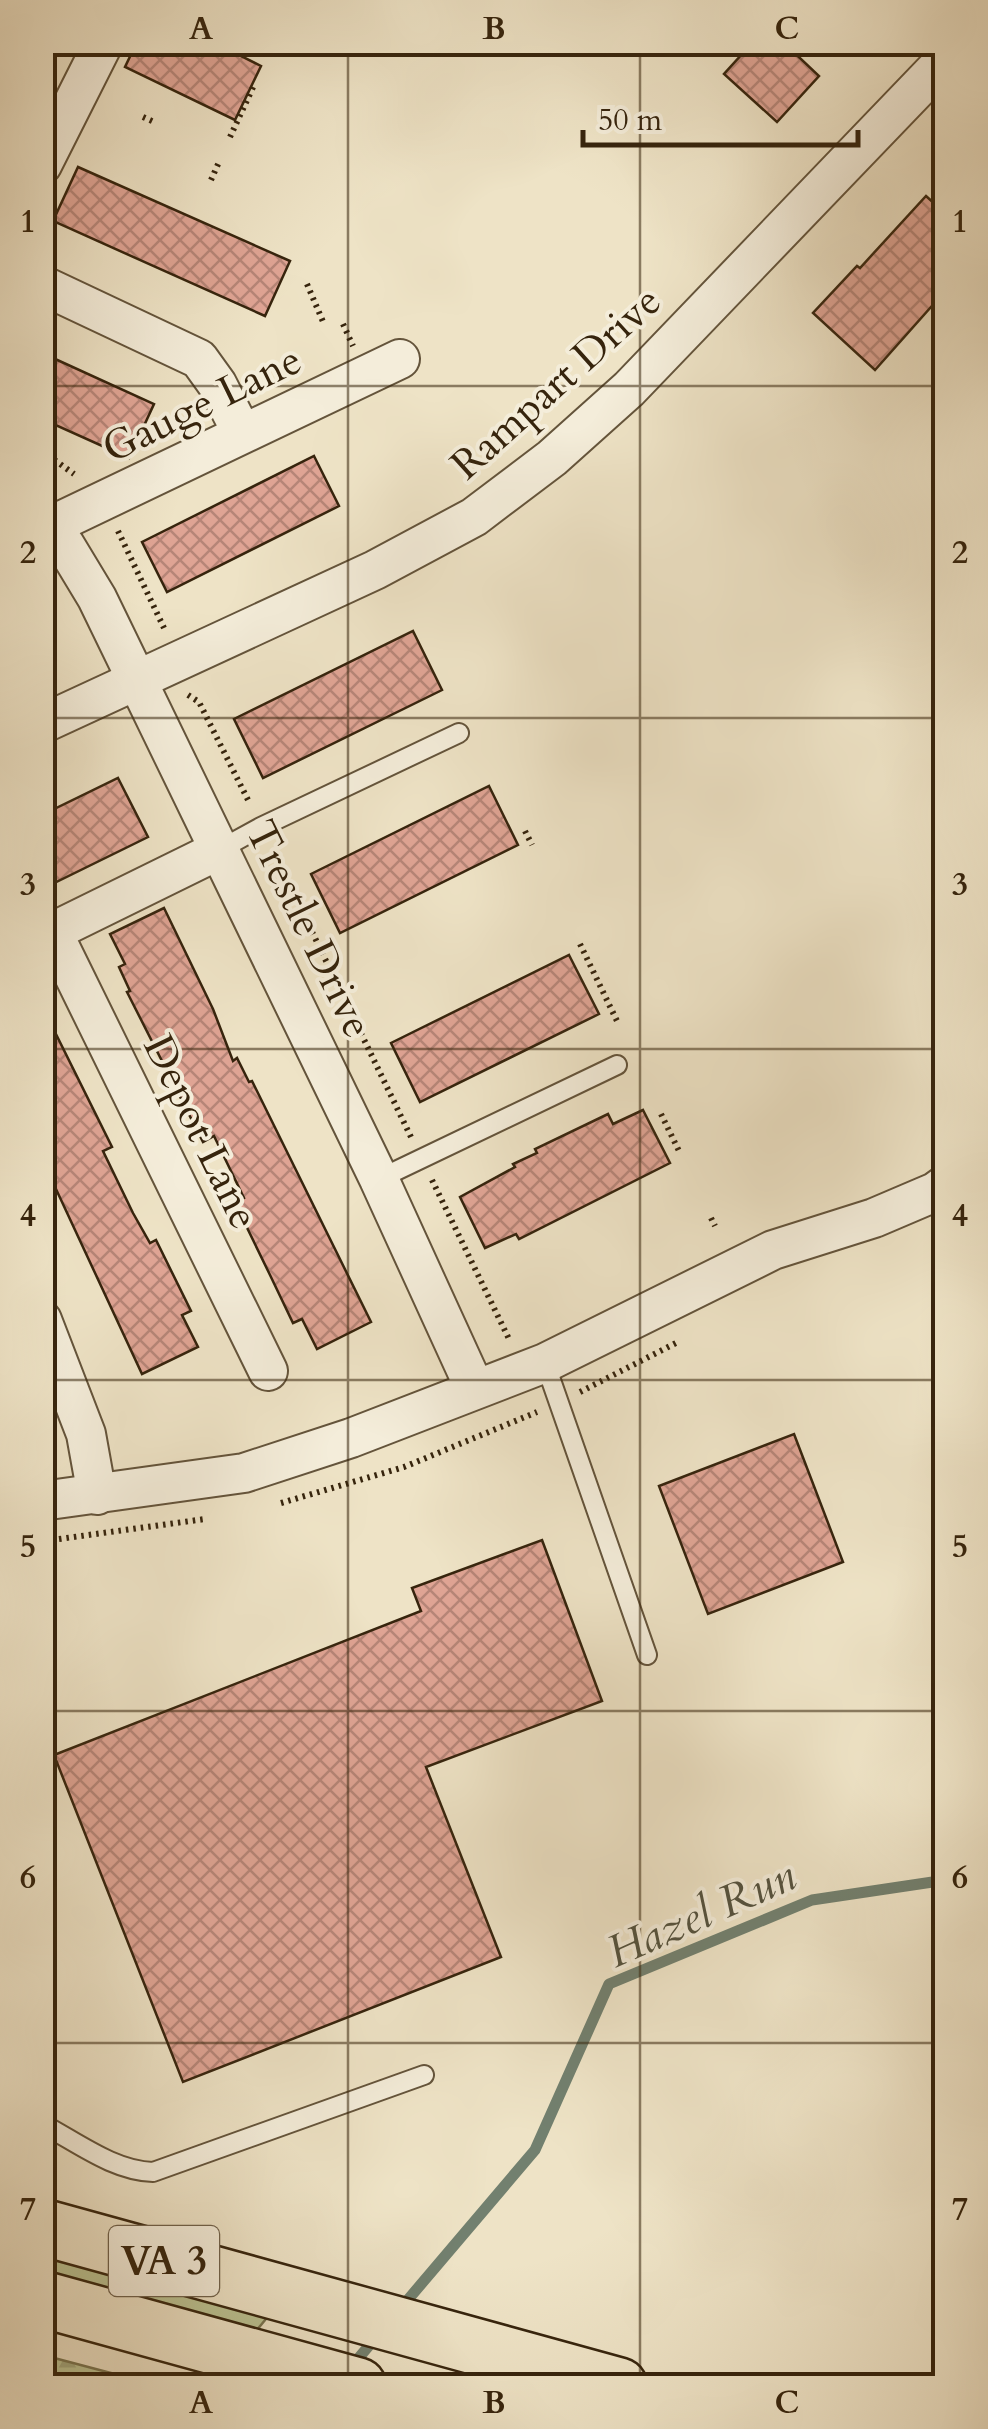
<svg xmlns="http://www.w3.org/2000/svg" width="988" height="2429" viewBox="0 0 988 2429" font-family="Cardo,serif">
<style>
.grass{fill:#bbc393;stroke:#787450;stroke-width:2.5}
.forest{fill:url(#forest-firs);stroke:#787450;stroke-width:2.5}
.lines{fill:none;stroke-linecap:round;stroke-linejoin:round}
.stream{stroke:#72806f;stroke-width:11}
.building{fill:url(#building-cross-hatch);stroke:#36240d;stroke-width:2.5}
.service-casing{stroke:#64543b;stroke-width:22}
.minor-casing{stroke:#64543b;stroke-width:42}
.trunk-casing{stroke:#36240d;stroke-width:60}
.path{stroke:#36240d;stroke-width:6;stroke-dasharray:2.5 5;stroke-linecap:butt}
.service{stroke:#f4edda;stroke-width:18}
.minor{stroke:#f4edda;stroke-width:38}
.trunk{stroke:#eee3c6;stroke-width:55}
.grid{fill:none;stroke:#36240d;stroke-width:2.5;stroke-opacity:0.55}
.labels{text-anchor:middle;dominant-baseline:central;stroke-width:8;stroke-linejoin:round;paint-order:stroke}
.shield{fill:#f4edda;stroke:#6f604a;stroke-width:2.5}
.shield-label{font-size:40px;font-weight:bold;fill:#36240d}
.street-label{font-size:42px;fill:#36240d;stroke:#f4edda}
.water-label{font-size:45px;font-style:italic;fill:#54523e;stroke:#f4edda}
.neatline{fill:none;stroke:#36240d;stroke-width:4}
.grid-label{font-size:32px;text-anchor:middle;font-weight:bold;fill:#36240d}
</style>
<defs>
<pattern id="forest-firs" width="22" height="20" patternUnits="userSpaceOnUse" patternTransform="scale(2.5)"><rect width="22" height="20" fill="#bbc393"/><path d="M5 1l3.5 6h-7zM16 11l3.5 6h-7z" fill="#a1a77e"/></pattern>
<pattern id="building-cross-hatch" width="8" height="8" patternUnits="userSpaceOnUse" patternTransform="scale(2.5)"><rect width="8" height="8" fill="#dfa494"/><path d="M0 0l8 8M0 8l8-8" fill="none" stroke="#b68577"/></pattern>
</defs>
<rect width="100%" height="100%" fill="#eee3c6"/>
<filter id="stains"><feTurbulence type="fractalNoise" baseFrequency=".002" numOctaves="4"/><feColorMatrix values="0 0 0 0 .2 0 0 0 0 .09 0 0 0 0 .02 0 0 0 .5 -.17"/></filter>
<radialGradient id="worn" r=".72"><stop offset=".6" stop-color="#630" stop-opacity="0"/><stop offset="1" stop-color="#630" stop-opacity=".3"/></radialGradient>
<polygon class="grass" points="42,2251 270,2314 252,2336 43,2279"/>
<polygon class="forest" points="42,2355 43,2355 160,2386 43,2386"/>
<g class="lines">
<g class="stream">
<polyline points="400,2309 535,2150 609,1984 812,1900 946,1880"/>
<polyline points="351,2367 378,2335"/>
</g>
</g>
<g class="building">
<polygon points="137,42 213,42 261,66 235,120 125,67"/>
<polygon points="753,42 783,42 819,76 777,122 724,74"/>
<polygon points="78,167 290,261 265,316 53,221"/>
<polygon points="926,196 946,214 946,290 875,370 813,313 857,266 860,268"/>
<polygon points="42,353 154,404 129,458 42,419"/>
<polygon points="314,456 339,506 167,592 142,542"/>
<polygon points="413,631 442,690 263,778 234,719"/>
<polygon points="118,778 148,837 42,889 42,815"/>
<polygon points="489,786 518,845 340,933 311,874"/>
<polygon points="164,908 213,1009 233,1061 237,1058 249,1082 252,1081 371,1322 317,1349 302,1319 293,1323 270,1275 235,1203 244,1198 214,1136 203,1142 127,992 130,991 119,967 125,964 110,934"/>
<polygon points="569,955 599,1014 420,1102 391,1043"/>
<polygon points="42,1006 112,1147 103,1151 133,1213 150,1243 156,1240 191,1311 182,1315 198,1347 142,1374 42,1159"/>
<polygon points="643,1110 670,1163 519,1239 516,1234 485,1248 460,1197 515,1167 513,1164 537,1153 535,1149 608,1114 613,1124"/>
<polygon points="794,1434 843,1562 708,1614 659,1486"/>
<polygon points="542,1540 602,1701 426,1767 501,1957 183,2082 54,1755 421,1611 412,1588"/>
</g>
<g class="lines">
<g class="service-casing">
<g id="service">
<polyline points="221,849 261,827 459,733"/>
<polyline points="379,1179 617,1065"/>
<polyline points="545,1363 647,1655"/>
<path d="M42 2090 44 2125C78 2143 114 2171 153 2172L424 2075"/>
</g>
</g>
<g class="minor-casing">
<g id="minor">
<polyline points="42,165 104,42"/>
<polyline points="42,285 199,359 217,384 242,433"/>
<polyline points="42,520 65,545 97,598 379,1179 475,1389"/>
<polyline points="42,530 400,359"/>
<polyline points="42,724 375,570 474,517 552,458 629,389 946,59"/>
<polyline points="53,933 268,1371"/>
<polyline points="42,937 221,849"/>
<polyline points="42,1320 86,1434 97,1495"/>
<polyline points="42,1501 244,1473 351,1438 545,1363 773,1250 874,1218 935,1192 946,1184"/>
</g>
</g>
<g class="trunk-casing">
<g id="trunk">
<polyline points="42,2227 619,2386"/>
<polyline points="42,2299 358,2386"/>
</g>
</g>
<g class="path">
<polyline points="143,117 154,122"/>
<polyline points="230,137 255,83"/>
<polyline points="211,180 219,162"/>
<polyline points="307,284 324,324"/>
<polyline points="343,324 353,346"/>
<polyline points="42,451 74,474"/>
<polyline points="118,531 164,628"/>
<polyline points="188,695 199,702 250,804"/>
<polyline points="525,831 532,845"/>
<polyline points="273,851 411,1137"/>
<polyline points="580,944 617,1021"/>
<polyline points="661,1114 679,1151"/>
<polyline points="432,1180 509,1339"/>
<polyline points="711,1218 715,1226"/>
<polyline points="580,1392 676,1343"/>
<polyline points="281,1503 404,1467 537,1412"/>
<polyline points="59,1539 205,1519"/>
</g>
<use href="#service" class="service"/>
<use href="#minor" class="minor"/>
<use href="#trunk" class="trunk"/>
</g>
<path class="grid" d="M348 42V2386M640 42V2386M42 386H946M42 718H946M42 1049H946M42 1380H946M42 1711H946M42 2043H946"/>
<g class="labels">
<rect class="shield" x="109" y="2226" width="110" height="70" rx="8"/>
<g class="shield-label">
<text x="164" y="2261">VA 3</text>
</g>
<g class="street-label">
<text transform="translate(556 383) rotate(-42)">Rampart Drive</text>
<text transform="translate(202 404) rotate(-26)">Gauge Lane</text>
<text transform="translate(309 929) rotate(64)">Trestle Drive</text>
<text transform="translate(201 1132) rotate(64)">Depot Lane</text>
</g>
<g class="water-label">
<text transform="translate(701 1914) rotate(-24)">Hazel Run</text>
</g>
</g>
<rect width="988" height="2429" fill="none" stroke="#eee3c6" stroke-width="110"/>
<path d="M583 130v15h275v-15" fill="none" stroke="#36240d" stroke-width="5"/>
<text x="598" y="130" font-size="30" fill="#36240d" stroke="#f4edda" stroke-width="8" paint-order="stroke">50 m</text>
<rect x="55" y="55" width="878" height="2319" class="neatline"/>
<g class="grid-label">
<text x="201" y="39">A</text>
<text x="494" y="39">B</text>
<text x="787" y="39">C</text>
<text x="28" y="232">1</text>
<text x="960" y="232">1</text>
<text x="28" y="563">2</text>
<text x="960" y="563">2</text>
<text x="28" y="895">3</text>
<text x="960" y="895">3</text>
<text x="28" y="1226">4</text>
<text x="960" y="1226">4</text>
<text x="28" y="1557">5</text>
<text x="960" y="1557">5</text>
<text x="28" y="1888">6</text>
<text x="960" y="1888">6</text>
<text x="28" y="2220">7</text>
<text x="960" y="2220">7</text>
<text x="201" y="2413">A</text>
<text x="494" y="2413">B</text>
<text x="787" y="2413">C</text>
</g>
<rect width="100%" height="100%" filter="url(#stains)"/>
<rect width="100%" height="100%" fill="url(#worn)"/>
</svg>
